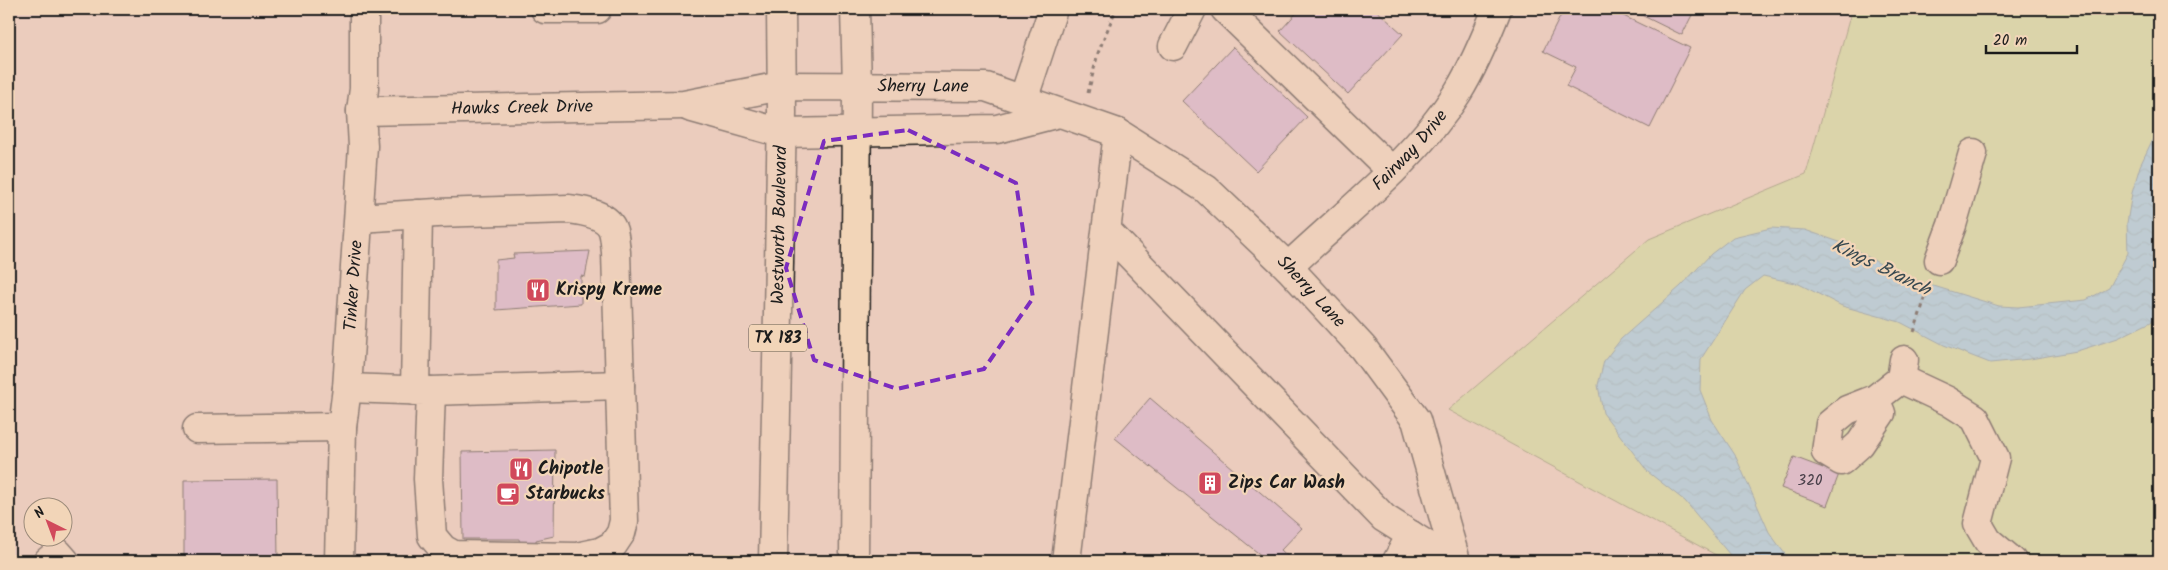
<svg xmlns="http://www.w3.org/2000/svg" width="2168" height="570" viewBox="0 0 2168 570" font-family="Kalam,sans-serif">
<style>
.grass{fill:#c8dd92;stroke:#727c57}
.water{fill:url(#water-waves);stroke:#5d8598}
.building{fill:#cea8d0;stroke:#1c1c1c}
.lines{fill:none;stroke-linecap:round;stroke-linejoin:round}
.minor-casing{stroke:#1c1c1c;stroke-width:31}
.major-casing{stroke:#1c1c1c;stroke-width:31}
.path{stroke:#1c1c1c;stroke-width:3;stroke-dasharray:4 4;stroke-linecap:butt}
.minor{stroke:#f2d5b8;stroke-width:28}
.major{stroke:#f2d5b8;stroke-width:28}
.marked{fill:none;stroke:#7b2cbf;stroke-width:4;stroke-dasharray:10 6;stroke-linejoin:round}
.labels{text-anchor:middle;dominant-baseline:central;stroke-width:4.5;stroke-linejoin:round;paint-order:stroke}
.number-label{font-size:15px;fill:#483f49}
.shield{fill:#f2d5b8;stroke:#5c544b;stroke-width:1}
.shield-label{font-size:16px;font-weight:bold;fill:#1c1c1c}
.street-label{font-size:18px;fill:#1c1c1c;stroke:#f2d5b8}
.poi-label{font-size:18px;font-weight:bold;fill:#1c1c1c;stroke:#f2d5b8;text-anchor:start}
.water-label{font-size:19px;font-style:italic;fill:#374850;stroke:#f2d5b8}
</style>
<defs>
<pattern id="water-waves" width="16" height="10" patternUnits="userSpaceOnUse" patternTransform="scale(1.25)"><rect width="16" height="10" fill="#89cbea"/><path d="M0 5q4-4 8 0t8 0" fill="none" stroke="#76aec8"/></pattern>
</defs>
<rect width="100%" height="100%" fill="#ebccbd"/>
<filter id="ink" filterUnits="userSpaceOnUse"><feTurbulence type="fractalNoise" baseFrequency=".02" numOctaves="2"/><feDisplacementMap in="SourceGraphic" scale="10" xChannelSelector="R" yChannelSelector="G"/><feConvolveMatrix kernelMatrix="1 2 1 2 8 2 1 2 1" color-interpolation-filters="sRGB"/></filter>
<g filter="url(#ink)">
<polygon class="grass" points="1852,9 2159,9 2159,561 1727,561 1448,410 1649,239 1806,174"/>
<polygon class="water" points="2159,126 2159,312 2151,322 2118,338 2077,351 2030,359 1990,363 1944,345 1900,322 1842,306 1799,284 1763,276 1745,290 1701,359 1700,390 1712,420 1735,455 1769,532 1790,561 1735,561 1685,501 1648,472 1603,413 1598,385 1604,361 1621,339 1681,286 1711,254 1733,237 1771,228 1805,230 1845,244 1882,265 1914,280 1999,306 2018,307 2086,300 2109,288 2128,253 2127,223 2132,193 2140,166"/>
<g class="building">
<polygon points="1300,9 1375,9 1403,34 1348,94 1280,31"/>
<polygon points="1564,9 1609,9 1690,48 1650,128 1566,86 1576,67 1543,51"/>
<polygon points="1629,9 1695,9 1682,35"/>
<polygon points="1233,47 1307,117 1256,171 1182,101"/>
<polygon points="590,251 585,277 581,276 581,304 496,310 496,260 514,258 513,254"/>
<polygon points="1150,398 1302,528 1281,550 1293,561 1268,561 1115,438"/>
<polygon points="555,450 554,536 536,540 536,545 520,545 519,539 463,539 462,452"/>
<polygon points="1794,457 1839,474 1827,506 1781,488"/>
<polygon points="277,479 278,561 184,561 184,480"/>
</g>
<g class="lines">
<g class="minor-casing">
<g id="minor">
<polyline points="545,9 597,9"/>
<polyline points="1225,9 1392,171"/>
<polyline points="1173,46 1192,9"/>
<polyline points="1023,100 1053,9"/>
<polyline points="689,107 782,133 997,129 1059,113"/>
<path id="s1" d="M361 111 684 105 781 86 986 87 1118 133 1206 189 1288 267 1363 348 1416 420 1456 561"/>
<polyline points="1107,231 1384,518 1452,561"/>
<polyline points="1939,260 1952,225 1973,153"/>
<path id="s2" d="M1288 267C1347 211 1414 161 1458 92 1474 66 1486 37 1497 9"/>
<polyline points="1901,379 1948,401 1975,418 1995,458 1978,524 1988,541 2012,561"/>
<path d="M347 388 431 391 428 479 432 536 443 549 454 555 577 557 600 552 613 545 621 533 624 521 616 252C615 245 615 238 613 231 608 214 584 211 569 209L437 213 359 218"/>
<polyline points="415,391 418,214"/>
<polyline points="431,391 620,385"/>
<polyline points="1875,399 1881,413 1860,444 1841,461 1826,452 1830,424 1847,410 1875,399 1901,379 1904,360"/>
<polyline points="197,429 342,427"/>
<polyline points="48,561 58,553 65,561"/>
<path id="s3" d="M339 561 342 427 347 388 363 146 361 111 364 89V9"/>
<polyline points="1066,561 1118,133"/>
<polyline points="1397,561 1411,535"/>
</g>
</g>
<g class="major-casing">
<g id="major">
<path id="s4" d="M773 561 782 113 781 9"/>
<polyline points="854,561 857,87 855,9"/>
</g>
</g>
<g class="path">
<polyline points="1088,93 1098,53 1116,9"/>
<polyline points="1914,332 1929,286"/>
</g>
<use href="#minor" class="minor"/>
<use href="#major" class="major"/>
</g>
</g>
<path d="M0 0H2168V570H0ZM908 130 1016 183 1033 298 984 369 897 389 814 360 786 268 824 141Z" fill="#ebccbd" fill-opacity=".55" fill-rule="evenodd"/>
<path class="marked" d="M908 130 1016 183 1033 298 984 369 897 389 814 360 786 268 824 141Z"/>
<defs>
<g id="restaurant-square" transform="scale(1.25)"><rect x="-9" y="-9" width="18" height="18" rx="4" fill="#d1495b" stroke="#f2d5b8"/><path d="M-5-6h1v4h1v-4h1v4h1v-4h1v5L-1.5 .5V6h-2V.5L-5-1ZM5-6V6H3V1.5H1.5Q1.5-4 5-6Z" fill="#fff"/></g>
<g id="building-square" transform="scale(1.25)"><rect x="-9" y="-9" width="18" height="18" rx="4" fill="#d1495b" stroke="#f2d5b8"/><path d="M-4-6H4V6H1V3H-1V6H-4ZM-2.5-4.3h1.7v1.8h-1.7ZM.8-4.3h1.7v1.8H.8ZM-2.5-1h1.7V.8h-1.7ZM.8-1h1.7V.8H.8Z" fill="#fff"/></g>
<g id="cafe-square" transform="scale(1.25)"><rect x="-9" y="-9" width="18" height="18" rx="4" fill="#d1495b" stroke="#f2d5b8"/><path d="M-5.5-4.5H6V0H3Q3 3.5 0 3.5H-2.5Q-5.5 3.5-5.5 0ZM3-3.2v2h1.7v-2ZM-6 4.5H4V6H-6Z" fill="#fff"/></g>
</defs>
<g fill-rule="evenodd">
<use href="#restaurant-square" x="538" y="290"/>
<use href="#restaurant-square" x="521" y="469"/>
<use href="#building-square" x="1210" y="483"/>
<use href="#cafe-square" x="508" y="494"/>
</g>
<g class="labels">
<g class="number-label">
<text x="1810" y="481">320</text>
</g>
<rect class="shield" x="749" y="324.5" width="58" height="27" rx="4"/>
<g class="shield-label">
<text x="778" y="338">TX 183</text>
</g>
<g class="street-label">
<text stroke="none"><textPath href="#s1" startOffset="564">Sherry Lane</textPath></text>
<text stroke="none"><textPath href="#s1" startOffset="161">Hawks Creek Drive</textPath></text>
<text stroke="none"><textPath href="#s2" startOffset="169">Fairway Drive</textPath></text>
<text stroke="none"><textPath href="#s4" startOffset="336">Westworth Boulevard</textPath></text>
<text stroke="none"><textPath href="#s3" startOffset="276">Tinker Drive</textPath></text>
<text stroke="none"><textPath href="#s1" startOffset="1018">Sherry Lane</textPath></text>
</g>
<g class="poi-label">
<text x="556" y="290">Krispy Kreme</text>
<text x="538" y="469">Chipotle</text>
<text x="1228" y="483">Zips Car Wash</text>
<text x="526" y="494">Starbucks</text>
</g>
<g class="water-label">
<text transform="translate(1881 268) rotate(26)">Kings Branch</text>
</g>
</g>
<rect width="2168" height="570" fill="none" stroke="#f2d5b8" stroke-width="30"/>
<rect x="15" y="15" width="2138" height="540" fill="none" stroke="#1c1c1c" stroke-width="2" filter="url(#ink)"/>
<g transform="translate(48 522) rotate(318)"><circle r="24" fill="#f2d5b8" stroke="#9c8b7a"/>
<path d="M0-4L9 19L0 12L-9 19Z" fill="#d1495b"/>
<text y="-8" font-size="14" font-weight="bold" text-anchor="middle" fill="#1c1c1c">N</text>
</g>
<path d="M1986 45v8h91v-8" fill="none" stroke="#1c1c1c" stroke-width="2.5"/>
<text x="1993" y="45" font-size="15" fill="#1c1c1c" stroke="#f2d5b8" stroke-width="4" paint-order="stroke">20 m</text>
</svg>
